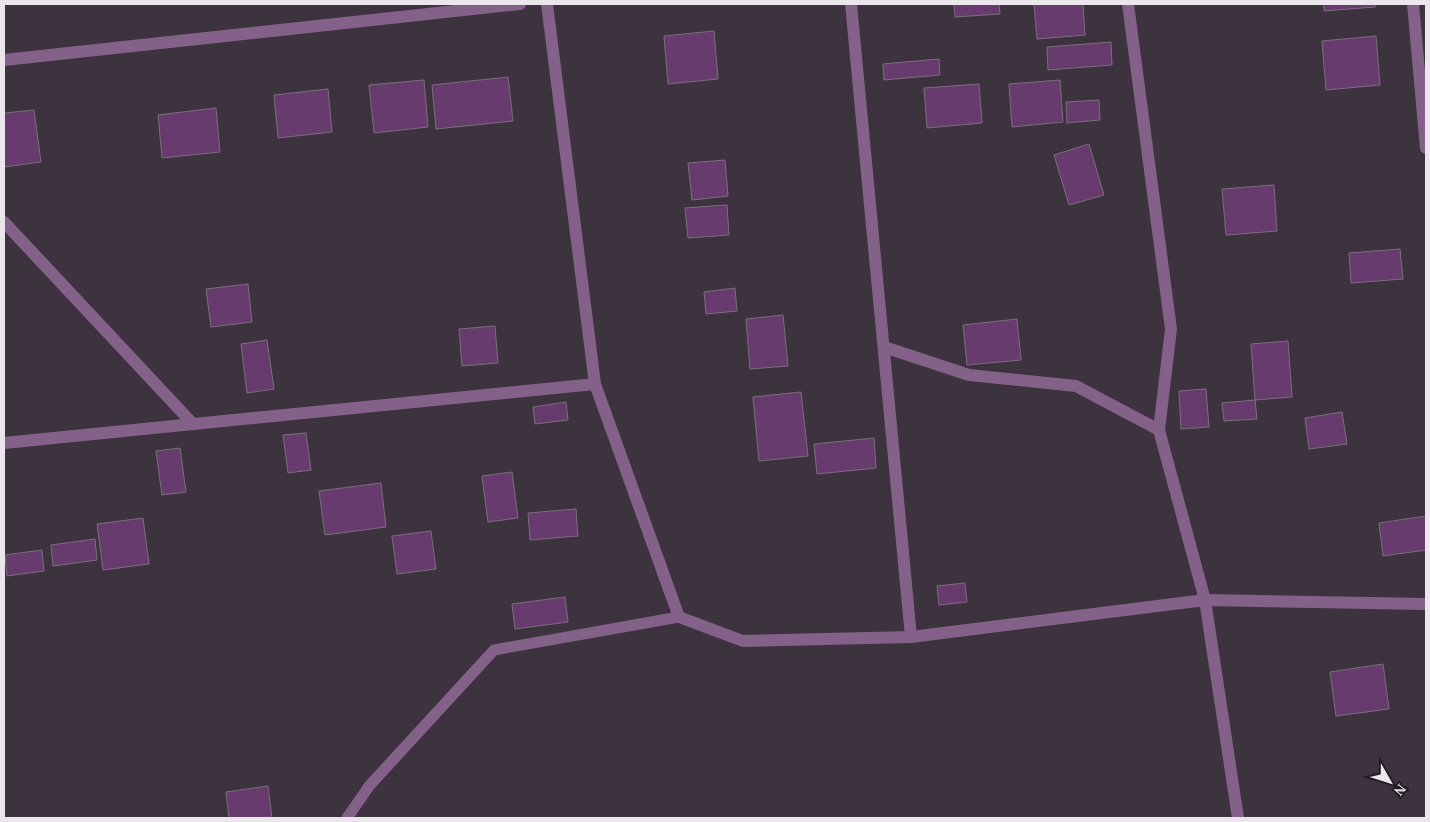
<svg xmlns="http://www.w3.org/2000/svg" width="1430" height="822" viewBox="0 0 1430 822" font-family="'Times New Roman',serif">
<style>
.building{fill:#683b6f;stroke:#7a6f7c}
.lines{fill:none;stroke-linecap:round;stroke-linejoin:round}
.service{stroke:#836188;stroke-width:11}
.minor{stroke:#836188;stroke-width:12}
</style>
<rect width="100%" height="100%" fill="#3d333e"/>
<g class="building">
<polygon points="954,4 999,4 1000,14 955,17"/>
<polygon points="1034,4 1083,4 1085,35 1037,39"/>
<polygon points="1324,4 1375,4 1375,7 1324,11"/>
<polygon points="714,31 718,79 668,84 664,36"/>
<polygon points="1376,36 1380,85 1326,90 1322,41"/>
<polygon points="1111,42 1112,65 1048,70 1047,47"/>
<polygon points="939,59 940,75 884,80 883,64"/>
<polygon points="508,77 513,121 436,129 432,85"/>
<polygon points="424,80 428,127 374,133 369,85"/>
<polygon points="1060,80 1063,122 1012,127 1009,84"/>
<polygon points="979,84 982,123 927,128 924,88"/>
<polygon points="328,89 332,132 278,138 274,95"/>
<polygon points="1099,100 1100,120 1067,123 1066,102"/>
<polygon points="216,108 220,152 162,158 158,115"/>
<polygon points="34,110 41,162 4,167 4,113"/>
<polygon points="1089,144 1104,195 1069,205 1054,155"/>
<polygon points="725,160 728,196 692,200 688,163"/>
<polygon points="1274,185 1277,231 1226,235 1222,189"/>
<polygon points="727,205 729,235 688,238 685,208"/>
<polygon points="1400,249 1403,279 1351,283 1349,253"/>
<polygon points="248,284 252,322 211,327 206,289"/>
<polygon points="735,288 737,311 706,314 704,292"/>
<polygon points="783,315 788,366 750,369 746,319"/>
<polygon points="1017,319 1021,360 967,365 963,325"/>
<polygon points="495,326 498,363 462,366 459,329"/>
<polygon points="267,340 274,389 247,393 241,344"/>
<polygon points="1288,341 1292,397 1255,400 1251,344"/>
<polygon points="1206,389 1209,427 1181,429 1179,391"/>
<polygon points="801,392 808,456 759,461 753,397"/>
<polygon points="1255,400 1257,419 1224,421 1222,403"/>
<polygon points="566,402 568,420 535,424 533,407"/>
<polygon points="1342,412 1347,444 1309,449 1305,418"/>
<polygon points="306,433 311,470 288,473 283,435"/>
<polygon points="874,438 876,468 817,474 814,444"/>
<polygon points="180,448 186,492 162,495 156,451"/>
<polygon points="512,472 518,518 488,522 482,476"/>
<polygon points="381,483 386,527 325,535 319,491"/>
<polygon points="576,509 578,536 530,540 528,513"/>
<polygon points="1426,516 1426,550 1383,556 1379,523"/>
<polygon points="143,518 149,564 103,570 97,524"/>
<polygon points="431,531 436,569 397,574 392,536"/>
<polygon points="95,539 97,560 53,566 51,545"/>
<polygon points="42,550 44,571 7,576 5,555"/>
<polygon points="965,583 967,602 939,605 937,586"/>
<polygon points="565,597 568,622 515,629 512,604"/>
<polygon points="1383,664 1389,709 1336,716 1330,672"/>
<polygon points="268,786 272,818 229,818 226,792"/>
</g>
<g class="lines">
<polyline class="service" points="347,818 370,785 494,650 679,617"/>
<g class="minor">
<polyline points="547,4 595,384 679,617 743,641 911,637 1205,600 1426,604"/>
<polyline points="851,4 911,637"/>
<polyline points="1128,4 1171,329 1159,430 1205,600 1238,818"/>
<polyline points="1413,4 1426,148"/>
<polyline points="4,60 520,4"/>
<polyline points="4,222 193,424"/>
<polyline points="884,347 969,375 1076,386 1159,430"/>
<polyline points="4,443 595,384"/>
</g>
</g>
<rect width="1430" height="822" fill="none" stroke="#ebe5ec" stroke-width="10"/>
<g transform="translate(1390 782) rotate(129)" stroke="#211d22" stroke-width="4" paint-order="stroke">
<path d="M0-4L9 19L0 12L-9 19Z" fill="#ebe5ec"/>
<text y="-8" font-size="14" font-weight="bold" text-anchor="middle" fill="#ebe5ec">N</text>
</g>
</svg>
